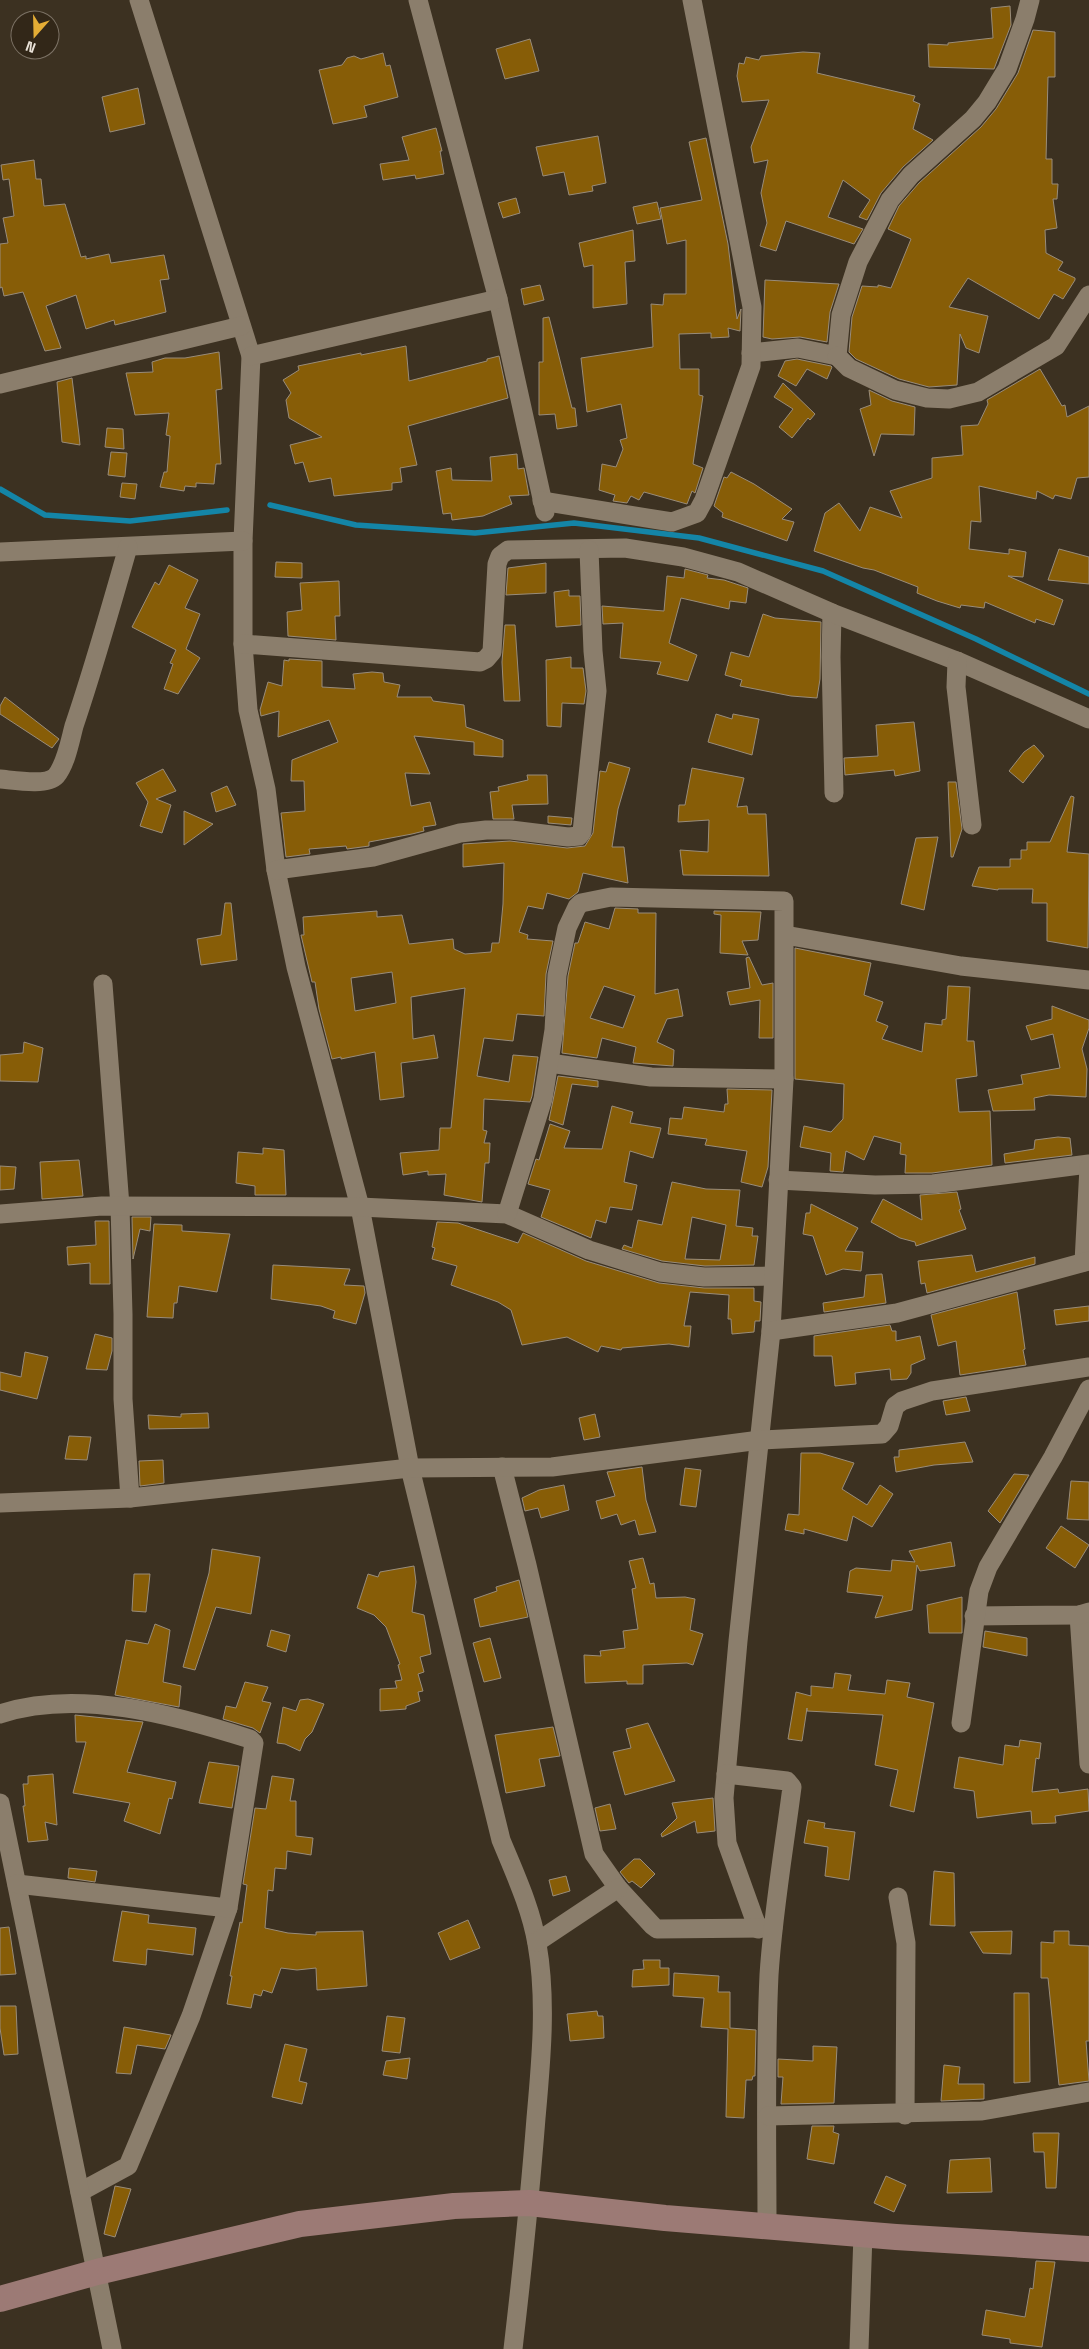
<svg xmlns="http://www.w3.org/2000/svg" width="1089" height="2349" viewBox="0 0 1089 2349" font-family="'Space Grotesk',sans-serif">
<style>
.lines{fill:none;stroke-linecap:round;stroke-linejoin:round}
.stream{stroke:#1485a7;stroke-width:5.5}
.building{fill:#875d07;stroke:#998c7a;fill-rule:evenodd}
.street{stroke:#8b7e6c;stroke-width:19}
.secondary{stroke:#9c7a75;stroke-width:26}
</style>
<rect width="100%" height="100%" fill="#3c3121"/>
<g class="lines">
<g class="stream">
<polyline points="0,489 45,515 130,521 227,510"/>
<polyline points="270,505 356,525 475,533 574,523 699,538 823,571 976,639 1089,694"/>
</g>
</g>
<g class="building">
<polygon points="1010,6 1011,25 994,69 929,67 928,44 948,45 948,43 993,38 991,8"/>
<polygon points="1033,30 1055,32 1055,77 1048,77 1046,159 1052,159 1052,184 1058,184 1057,199 1053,199 1057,228 1045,230 1046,253 1063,262 1058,270 1075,278 1075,280 1063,299 1054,294 1039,319 968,278 949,307 988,316 979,353 966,348 960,334 957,385 929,387 899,379 856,359 849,352 852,317 862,286 878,287 878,285 891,288 911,239 888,229 899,206 919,183 981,127 996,109 1018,73"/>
<polygon points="530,39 539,71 505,79 496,49"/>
<polygon points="803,52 820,53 817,73 915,96 913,101 920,104 913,129 933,140 903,167 881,193 867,220 859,217 870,200 843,180 828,217 863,229 854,244 786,221 776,251 760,246 767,223 761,193 768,160 754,163 751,147 769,100 742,102 737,76 739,63 744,64 746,57 759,60 761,56"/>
<polygon points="383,53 386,66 390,65 398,97 364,106 367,117 333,124 319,70 342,65 347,58 354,56 361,59"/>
<polygon points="138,88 145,124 110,132 102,97"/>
<polygon points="436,128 442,151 440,151 444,174 416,179 415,175 383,180 380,164 409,160 402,137"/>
<polygon points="598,136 606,183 592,186 593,191 569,195 564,172 543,176 536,147"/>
<polygon points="706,138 728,244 737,319 741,309 740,331 728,328 729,337 711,338 711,333 679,334 680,369 699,369 699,395 703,396 693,464 703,468 695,493 692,491 687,504 644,492 639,500 631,496 627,503 613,501 615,495 599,490 602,464 616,467 623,449 620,440 627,438 621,404 587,412 581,358 653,347 651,304 663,305 664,294 686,294 686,240 667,244 660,208 702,200 689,142"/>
<polygon points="34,160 36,179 41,179 44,206 65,204 81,257 86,256 86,259 109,254 111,263 164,255 169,279 160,280 166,312 115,325 114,320 86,329 76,295 46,306 61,348 45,351 23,292 4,296 2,287 0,288 0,244 8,243 3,218 14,216 9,179 3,180 1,165"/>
<polygon points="516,198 520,213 503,218 498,203"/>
<polygon points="657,202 661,219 637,224 633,207"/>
<polygon points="633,230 635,261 625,262 627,304 593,308 593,265 584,267 579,243"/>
<polygon points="765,280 839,284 830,312 827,342 800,337 772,339 763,337"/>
<polygon points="540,285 544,300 524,305 521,289"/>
<polygon points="549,317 572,408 575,408 577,426 557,429 555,414 539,415 539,362 543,362 543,318"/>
<polygon points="406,346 409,381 487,361 487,359 499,356 508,398 408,426 417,465 400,468 402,482 392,483 392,490 334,496 331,478 309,482 303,462 295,464 290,445 322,437 289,418 286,400 291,393 283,380 299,370 298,366 361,353 361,355"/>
<polygon points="219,352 222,389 216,390 221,464 216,464 214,484 196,483 196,487 185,486 184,491 160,487 164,472 167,472 170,436 166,435 169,413 135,415 126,373 153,372 152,362 165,358 185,358"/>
<polygon points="797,359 831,366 832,367 827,379 807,369 796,386 778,376 785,361"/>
<polygon points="1040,369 1062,406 1065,405 1067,417 1089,406 1089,477 1077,478 1071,499 1055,495 1053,499 1037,491 1036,499 979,486 981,522 971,521 969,549 1009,554 1009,549 1026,552 1023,577 1008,576 1063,600 1054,625 1036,619 1035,623 985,602 984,608 961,605 960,608 937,601 917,593 918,587 874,570 863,568 814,551 825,513 839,503 860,531 870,507 902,518 890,491 932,478 932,458 963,455 961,426 978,425 988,404 987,400"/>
<polygon points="72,378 79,435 80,445 62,442 57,382"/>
<polygon points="783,383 815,414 810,420 808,418 792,438 779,427 793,409 774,397"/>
<polygon points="869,390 892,401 915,407 914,435 881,434 874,456 860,409 871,405"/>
<polygon points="107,428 123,429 124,449 105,447"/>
<polygon points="111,452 127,453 125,477 108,475"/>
<polygon points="517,454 518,469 524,468 529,495 509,496 512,504 483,516 452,520 451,513 443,514 436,471 451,468 452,480 492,481 490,457"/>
<polygon points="731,472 754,484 792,509 782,519 794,522 787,541 722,517 723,513 714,506 724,477 727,478"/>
<polygon points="122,483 137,484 135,499 120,497"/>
<polygon points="1059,549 1089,557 1089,584 1048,580"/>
<polygon points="276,562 302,563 302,578 275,577"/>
<polygon points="546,563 546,593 506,595 508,568"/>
<polygon points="169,565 198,580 185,608 200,614 186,649 200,658 178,694 164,689 173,664 170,663 176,650 132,627 155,582 159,585"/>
<polygon points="685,569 708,575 707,578 724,580 748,588 746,603 730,601 729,609 681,598 669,643 697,655 688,681 657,674 661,662 620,658 623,623 603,624 602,606 664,611 667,576 684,578"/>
<polygon points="339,581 340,616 335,616 336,640 288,636 287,612 302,610 300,583"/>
<polygon points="569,590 569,596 580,596 581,625 556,627 554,592"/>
<polygon points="763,614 775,618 821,622 820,679 817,698 791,696 740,686 742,680 725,675 731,652 749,657"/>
<polygon points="505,625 515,625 520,701 504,701 502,662"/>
<polygon points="571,657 571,668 583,668 586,691 584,704 562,703 561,727 547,726 546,660"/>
<polygon points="289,659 322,661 322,687 355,689 353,674 372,672 383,673 384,682 400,685 397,697 431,697 433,701 464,705 466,727 503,740 503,757 474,755 474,742 414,736 430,774 405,773 411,806 430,802 436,825 423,827 424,831 412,834 369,842 369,846 347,849 346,846 309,849 310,854 286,857 281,813 305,811 304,781 291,781 292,760 338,742 329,720 278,737 279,711 261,716 260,710 268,682 282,686 284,660 289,661"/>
<polygon points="5,697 59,739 52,748 0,714 0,706"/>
<polygon points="716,714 732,719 733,714 759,719 752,755 708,742"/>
<polygon points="914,722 920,771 895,776 894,770 845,775 844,758 878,756 876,725"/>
<polygon points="1034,745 1044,756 1023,783 1009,771 1024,752"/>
<path d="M609 762 630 768 618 809 612 847H624L628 883 583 873 578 892 569 899 547 893 543 909 528 906 519 932 528 935 527 939 553 941 546 974 544 1016 517 1014 513 1041 484 1038 477 1076 509 1082 513 1055 538 1057 532 1096 530 1102 484 1099 483 1130 487 1131 484 1143H490L489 1163H485L482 1202 444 1195 446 1174 428 1175V1171L403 1175 400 1153 439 1150 440 1128H451L465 988 411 997 413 1039 434 1035 438 1058 401 1063 404 1097 380 1100 375 1052 341 1059V1057L332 1059 319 1009 315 982H312L301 935H304L303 917 377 911V917L402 915 409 944 453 939 454 949 465 954 491 952 492 943H499L500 936 503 904 504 863 463 867V844L510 841 567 848 585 846 593 833 600 771 606 772ZM392 972 396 1003 355 1011 351 978Z"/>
<polygon points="692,768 744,778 737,807 747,806 748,814 766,814 769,876 683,875 680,850 708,852 709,820 678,822 679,805 685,805"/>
<polygon points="163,769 176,791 156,799 171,805 162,833 140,826 148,802 136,783"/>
<polygon points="527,775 547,775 548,804 512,805 514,819 493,819 490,792 499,791 498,787 528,780"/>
<polygon points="948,782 956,782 962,829 953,857 951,857"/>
<polygon points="227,786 236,805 216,812 211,793"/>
<polygon points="1071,796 1074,797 1067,852 1089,854 1088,948 1047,941 1047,903 1032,903 1033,889 998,889 998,890 972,886 979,867 1010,867 1010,859 1021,859 1021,850 1027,850 1027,842 1050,842"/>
<polygon points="184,811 213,824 184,845"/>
<polygon points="548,816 572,818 571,825 548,823"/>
<polygon points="938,837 924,910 901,904 916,838"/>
<polygon points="225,903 231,903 237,960 201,965 197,939 221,935"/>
<path d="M615 908 638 909V913H656L655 994 678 989 683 1016 667 1019 657 1042 674 1050 673 1066 633 1063 636 1047 602 1038 597 1058 562 1053 568 976 575 943H578L585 922 609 929ZM604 986 635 996 623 1028 590 1018Z"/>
<polygon points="714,911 761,912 758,940 742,941 748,955 720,953 721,915 714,914"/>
<polygon points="795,948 871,963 864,995 883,1002 876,1021 888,1026 882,1039 922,1052 925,1023 942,1025 942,1020 946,1019 948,986 970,987 967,1041 974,1041 977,1076 956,1079 959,1112 990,1111 992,1165 932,1173 905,1173 906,1155 900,1154 901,1143 874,1136 864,1160 846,1151 843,1172 830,1171 831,1153 800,1147 804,1126 831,1132 843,1119 844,1084 795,1079"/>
<polygon points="749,957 762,985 773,983 773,1038 759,1038 760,1000 730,1005 727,992 750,988 746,958"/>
<polygon points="1052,1006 1089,1020 1089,1028 1082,1049 1087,1069 1086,1097 1049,1095 1034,1098 1035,1110 993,1111 988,1090 1023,1084 1021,1075 1060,1068 1053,1034 1031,1040 1026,1026 1052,1019"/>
<polygon points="24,1042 43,1048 38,1082 0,1081 0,1055 23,1053"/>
<polygon points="558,1076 598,1081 598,1087 572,1084 563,1125 549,1120"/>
<polygon points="727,1089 772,1090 768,1167 762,1187 741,1182 747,1151 705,1145 707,1139 668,1134 670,1118 682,1119 684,1107 724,1112 725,1104 728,1104"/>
<polygon points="612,1106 633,1112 630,1123 661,1128 653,1158 630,1151 624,1182 637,1185 632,1210 610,1207 606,1223 596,1220 591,1238 541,1217 550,1190 528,1184 536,1159 539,1160 550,1124 570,1131 564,1148 602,1149"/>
<polygon points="1058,1137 1070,1138 1072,1155 1005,1163 1004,1154 1034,1149 1035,1140"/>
<polygon points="263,1148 284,1150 286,1195 255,1195 255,1186 236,1183 238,1152 263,1154"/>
<polygon points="79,1160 83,1196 42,1199 40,1162"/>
<polygon points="0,1166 16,1167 14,1189 0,1190"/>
<path d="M672 1182 706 1189 740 1190 736 1226 753 1228 752 1236H758L754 1265 705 1266 662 1261 622 1249 624 1245 632 1248 638 1220 662 1225ZM692 1217 726 1225 720 1260 685 1259Z"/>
<polygon points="957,1192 961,1209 959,1210 966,1229 916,1246 915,1242 900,1238 871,1222 883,1199 922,1220 920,1195"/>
<polygon points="811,1204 858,1228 845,1251 863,1252 861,1271 843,1269 826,1275 813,1236 803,1234 806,1213 810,1213"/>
<polygon points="132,1217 151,1217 150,1231 140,1229 133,1259"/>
<polygon points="95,1221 109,1221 110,1284 90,1284 90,1263 68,1265 67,1247 96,1245"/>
<polygon points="437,1222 458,1223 518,1243 523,1233 586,1261 659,1283 704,1288 754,1288 754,1301 761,1302 760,1321 755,1321 754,1332 732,1334 731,1319 728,1319 729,1295 690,1292 684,1326 691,1326 689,1347 669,1344 622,1348 621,1350 601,1346 598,1352 567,1337 522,1345 511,1310 498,1302 451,1285 457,1266 432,1259 435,1248 432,1247"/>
<polygon points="154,1224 182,1225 182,1231 230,1234 217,1292 179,1286 177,1303 174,1303 173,1318 147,1317"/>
<polygon points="972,1255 976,1272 1035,1257 1035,1264 927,1293 925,1283 921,1284 918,1261"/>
<polygon points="273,1265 350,1269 344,1285 364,1286 365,1293 356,1324 333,1318 335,1311 321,1306 271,1299"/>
<polygon points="882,1274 886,1303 824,1312 823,1303 864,1297 866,1275"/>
<polygon points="1017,1292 1025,1349 1023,1350 1026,1365 960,1375 956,1341 938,1346 931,1315"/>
<polygon points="1089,1306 1089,1321 1056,1325 1054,1310"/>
<polygon points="890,1325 892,1331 896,1331 896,1341 920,1336 925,1359 911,1365 911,1373 907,1379 891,1380 890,1369 855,1373 856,1384 835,1386 832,1356 814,1356 814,1336"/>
<polygon points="95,1334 112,1338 112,1351 107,1370 86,1369"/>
<polygon points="25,1352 48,1357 37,1399 0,1390 0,1372 21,1377"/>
<polygon points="966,1397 970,1411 946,1415 943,1401"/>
<polygon points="208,1413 209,1428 149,1429 148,1415 181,1417 181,1414"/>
<polygon points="595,1414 600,1437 584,1440 579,1418"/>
<polygon points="69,1436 91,1437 87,1460 65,1459"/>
<polygon points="965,1442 973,1462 934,1465 896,1472 894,1457 899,1457 899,1450"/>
<polygon points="801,1453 820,1453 854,1463 842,1489 867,1505 880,1485 893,1494 872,1527 853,1516 847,1541 804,1529 804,1534 785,1530 788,1514 799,1515"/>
<polygon points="163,1460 164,1483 140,1486 139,1461"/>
<polygon points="642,1467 646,1500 656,1532 639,1535 635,1520 621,1525 617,1514 601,1519 596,1501 615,1496 607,1472"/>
<polygon points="685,1468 701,1470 696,1507 680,1505"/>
<polygon points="1014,1474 1029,1475 1000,1523 988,1511"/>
<polygon points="1071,1481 1089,1482 1089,1520 1067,1519"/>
<polygon points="564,1485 569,1510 541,1518 538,1508 525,1511 522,1498 539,1490"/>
<polygon points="1061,1526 1089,1545 1075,1568 1046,1548"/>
<polygon points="951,1542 955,1566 920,1571 917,1565 912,1610 875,1618 883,1596 847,1592 850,1571 856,1568 891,1571 892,1560 915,1562 909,1551"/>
<polygon points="212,1549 260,1557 251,1614 216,1607 195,1670 183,1667 209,1573"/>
<polygon points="643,1558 650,1584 654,1583 656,1598 685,1597 695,1599 690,1630 703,1634 693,1665 687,1663 643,1665 643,1684 627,1684 627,1681 585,1683 584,1655 601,1656 600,1651 625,1648 623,1631 638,1629 632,1589 636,1588 629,1561"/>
<polygon points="414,1566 416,1582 412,1612 424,1615 431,1654 420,1657 424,1672 418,1674 423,1691 418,1692 420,1701 406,1706 406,1709 380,1711 380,1689 397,1688 395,1681 402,1680 398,1665 400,1664 386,1627 374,1615 357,1608 368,1574 378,1577 380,1572"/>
<polygon points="134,1574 150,1574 146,1612 132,1611"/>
<polygon points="519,1580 528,1617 480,1627 474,1599 497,1591 496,1587"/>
<polygon points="962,1597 962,1633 929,1633 927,1605"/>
<polygon points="155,1624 170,1630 163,1682 181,1686 179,1707 115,1695 126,1640 148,1644"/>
<polygon points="271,1630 290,1635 286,1652 267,1646"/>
<polygon points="985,1631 1027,1638 1027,1656 983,1647"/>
<polygon points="490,1638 501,1678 484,1682 473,1643"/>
<polygon points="835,1673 851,1675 848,1690 885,1694 887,1680 910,1683 907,1697 934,1703 914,1812 890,1806 898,1770 875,1765 883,1715 807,1711 807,1708 802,1741 788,1739 796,1692 811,1696 811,1686 833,1688"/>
<polygon points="245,1682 268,1687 262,1701 271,1703 260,1733 253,1728 223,1719 226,1706 236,1708"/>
<polygon points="308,1699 324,1704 312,1732 305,1739 300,1751 285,1744 277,1743 283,1707 296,1711 300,1700"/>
<polygon points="75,1715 143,1722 127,1772 176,1782 172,1799 169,1798 160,1834 124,1821 130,1803 73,1793 86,1742 76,1742"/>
<polygon points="648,1723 675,1781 625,1795 613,1752 631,1748 626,1729"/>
<polygon points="553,1727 560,1756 539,1759 545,1786 506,1793 495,1735"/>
<polygon points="1020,1740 1041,1743 1039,1759 1036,1758 1032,1792 1058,1789 1059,1793 1088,1789 1089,1811 1055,1816 1056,1823 1032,1824 1031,1811 977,1818 974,1791 954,1788 959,1757 1003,1765 1005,1745 1019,1747"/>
<polygon points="209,1762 239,1766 232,1808 199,1803"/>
<polygon points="53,1774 57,1825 45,1822 48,1840 28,1842 23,1806 25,1806 23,1784 28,1784 28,1776"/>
<polygon points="272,1776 294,1779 290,1801 296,1801 296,1836 313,1838 311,1855 287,1851 286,1869 275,1868 273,1891 268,1890 265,1928 288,1933 316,1935 316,1932 363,1931 367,1986 317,1990 316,1968 297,1970 281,1968 272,1993 263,1990 261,1996 254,1994 251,2008 227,2004 232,1976 230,1976 240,1922 242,1923 247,1885 243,1884 255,1808 266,1809"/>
<polygon points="713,1798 715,1831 697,1833 695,1821 662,1837 661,1834 677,1818 672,1803"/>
<polygon points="610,1804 616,1829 600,1831 595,1808"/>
<polygon points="808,1820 825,1823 824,1828 855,1832 849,1880 825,1876 828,1847 804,1843"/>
<polygon points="634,1859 640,1859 655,1874 641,1888 632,1881 629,1883 620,1872"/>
<polygon points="69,1868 97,1871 95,1882 68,1878"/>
<polygon points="934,1871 954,1873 955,1926 930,1925"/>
<polygon points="566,1876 570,1891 553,1896 549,1880"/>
<polygon points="122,1911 149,1915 148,1923 196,1928 193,1955 147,1949 146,1965 113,1961"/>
<polygon points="468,1920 480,1948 450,1960 438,1933"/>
<polygon points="9,1927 16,1974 0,1975 0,1928"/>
<polygon points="1012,1931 1011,1954 983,1953 970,1932"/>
<polygon points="1054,1931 1069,1931 1069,1945 1089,1946 1089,2041 1086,2041 1089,2081 1059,2085 1048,1978 1041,1978 1041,1942 1054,1943"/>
<polygon points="643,1960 660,1960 660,1968 669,1968 669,1985 632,1987 633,1970 644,1969"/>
<polygon points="674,1973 719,1976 718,1992 730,1992 730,2028 756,2030 755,2076 753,2076 752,2080 746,2080 744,2118 726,2117 728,2029 701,2027 704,1998 673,1996"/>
<polygon points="1014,1993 1029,1993 1030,2082 1014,2083"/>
<polygon points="0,2006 16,2006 18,2054 4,2055 0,2028"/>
<polygon points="597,2011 598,2016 603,2016 604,2038 570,2041 567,2014"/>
<polygon points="387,2016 405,2018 400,2053 382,2051"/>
<polygon points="124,2027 171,2035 165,2049 137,2045 131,2074 116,2073"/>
<polygon points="285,2044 307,2049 299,2081 307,2083 302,2104 272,2097"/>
<polygon points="813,2046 837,2047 834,2103 781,2104 783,2077 778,2077 778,2059 813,2061"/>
<polygon points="410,2058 407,2079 383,2075 386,2061"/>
<polygon points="944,2065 960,2067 958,2084 984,2084 984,2099 941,2101"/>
<polygon points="812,2126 834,2126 833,2132 839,2134 834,2164 807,2159"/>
<polygon points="1033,2133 1059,2133 1056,2188 1046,2188 1044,2152 1034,2152"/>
<polygon points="990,2158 992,2192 947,2193 950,2160"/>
<polygon points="886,2176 906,2185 894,2212 874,2203"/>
<polygon points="115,2186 131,2189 115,2237 104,2234"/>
<polygon points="1036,2261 1055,2262 1042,2347 1010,2343 1010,2339 982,2335 986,2310 1025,2317 1030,2288 1033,2289"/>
</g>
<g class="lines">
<g class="street">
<path d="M139 0 251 356 243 541V644L248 710 266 789 276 870 296 967 360 1207 410 1468 501 1840C515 1874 531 1908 537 1944 547 2000 541 2062 536 2118 530 2195 522 2272 513 2349"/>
<polyline points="418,0 498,299 545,512"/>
<polyline points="751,353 798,348 837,356 841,315 858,262 890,200 911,175 973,119 987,102 1007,69 1025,19 1030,0"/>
<polyline points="251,356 498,299"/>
<polyline points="837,356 849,368 895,390 927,398 949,399 978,392 1056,346 1089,295"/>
<polyline points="0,384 241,326"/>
<polyline points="542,501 672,522 697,513 704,500 751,366 752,307 692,0"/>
<polyline points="0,552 243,541"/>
<polyline points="832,613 831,657 834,793"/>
<polyline points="243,644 480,662 486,659 492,652 497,564 500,556 508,550 625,548 683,557 738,572 832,613 957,661 1089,719"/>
<polyline points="957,661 956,687 972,825"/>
<path d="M0 779C13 780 47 786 56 776 66 764 70 741 74 726 94 667 111 607 128 547"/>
<polyline points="276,870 373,857 460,833 486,830 511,830 568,837 579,836 582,832 597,691 593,651 589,550"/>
<polyline points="785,935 961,966 1089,980"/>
<polyline points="103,984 120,1206 123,1314 123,1399 130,1498"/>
<polyline points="549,1063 651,1077 784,1079"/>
<polyline points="778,1180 875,1185 933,1184 1089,1164"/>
<polyline points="0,1214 102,1206 360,1207 507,1214 589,1250 660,1272 704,1277 773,1276"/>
<polyline points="507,1214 543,1099 554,1030 557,975 567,928 577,907 581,903 611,897 784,901 784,1079 771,1331 738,1641 724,1798 727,1843 758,1929"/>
<polyline points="1084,1262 1089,1167"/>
<polyline points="771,1331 897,1313 1089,1261"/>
<polyline points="502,1467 527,1565 594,1854 618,1888 653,1926 657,1929 773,1928"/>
<polyline points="0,1503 130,1498 410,1468 552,1467 760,1440 882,1434 889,1426 895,1406 902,1401 932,1391 1089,1367"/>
<polyline points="1079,1615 1089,1764"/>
<polyline points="974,1616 1079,1615 1089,1612"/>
<path d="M0 1714C77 1688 175 1715 250 1739L254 1743 228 1908 191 2016 128 2166 80 2192"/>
<polyline points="961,1723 979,1591 988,1567 1053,1457 1089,1389"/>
<path d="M726 1774 787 1781 792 1787C784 1849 773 1912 769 1975 765 2059 767 2142 767 2226"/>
<polyline points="0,1803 112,2349"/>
<polyline points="17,1884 228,1908"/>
<polyline points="898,1897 906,1943 905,2115"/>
<polyline points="537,1942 618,1888"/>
<polyline points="768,2116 982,2111 1089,2092"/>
<polyline points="859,2349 863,2234"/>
</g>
<polyline class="secondary" points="0,2299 97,2272 300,2224 454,2206 529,2203 665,2218 896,2237 1089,2249"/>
</g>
<g transform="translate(35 35) rotate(200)"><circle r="24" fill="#322718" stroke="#7c7265"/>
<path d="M0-4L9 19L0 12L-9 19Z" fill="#e4ad35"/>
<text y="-8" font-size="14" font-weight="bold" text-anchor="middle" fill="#eae3d9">N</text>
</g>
</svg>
